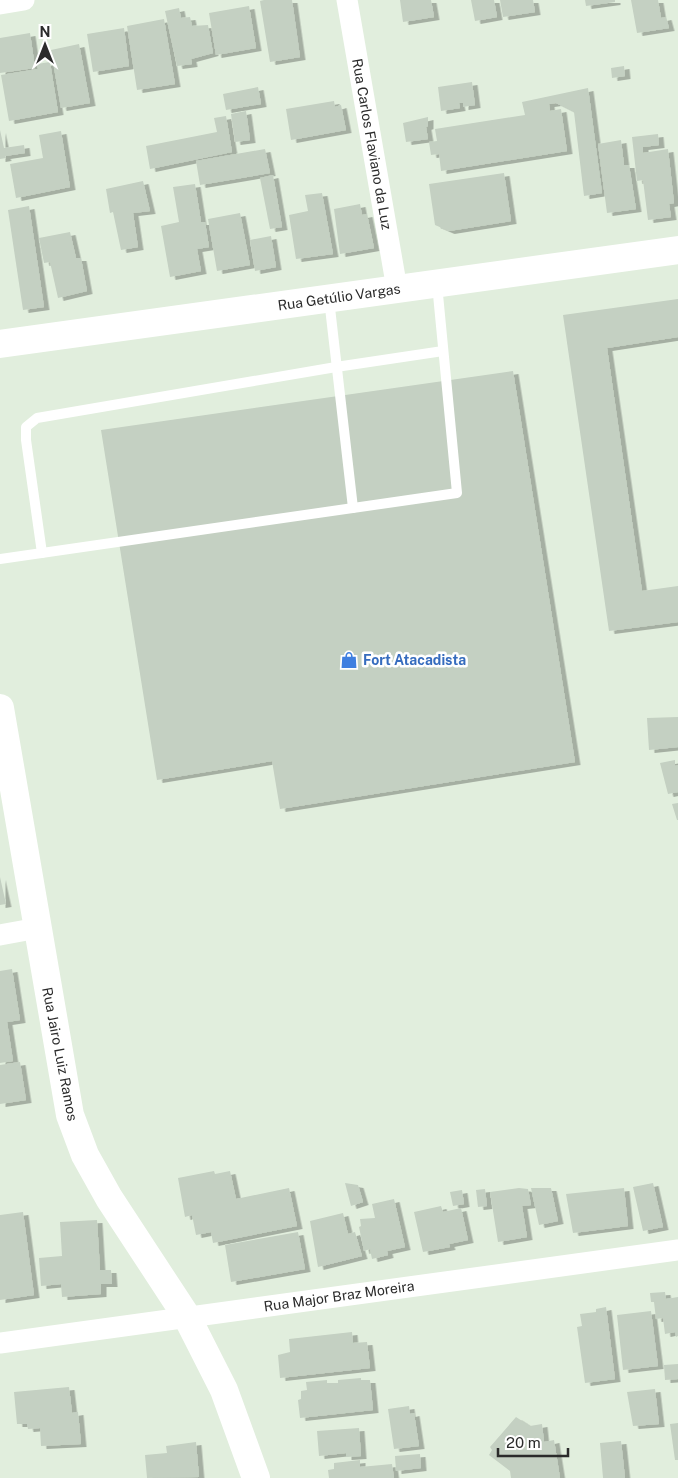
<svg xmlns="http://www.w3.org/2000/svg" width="678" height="1478" viewBox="0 0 678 1478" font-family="'Public Sans',sans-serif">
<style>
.building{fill:#c4d0c2;filter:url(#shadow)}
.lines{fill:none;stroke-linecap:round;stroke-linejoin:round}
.lane{stroke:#fff;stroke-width:10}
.street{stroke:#fff;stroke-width:21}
.secondary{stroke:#fff;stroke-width:28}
.labels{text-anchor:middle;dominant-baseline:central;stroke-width:5;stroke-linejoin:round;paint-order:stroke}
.street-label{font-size:14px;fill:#2b2b2b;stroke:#fff}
.shop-label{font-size:14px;font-weight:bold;fill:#366cbe;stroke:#fff;text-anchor:start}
</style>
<defs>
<filter id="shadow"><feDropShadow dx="5.5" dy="3" stdDeviation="0" flood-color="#0004"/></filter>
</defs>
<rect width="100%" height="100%" fill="#e1eedd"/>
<g class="building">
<polygon points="264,0 292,0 300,57 270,62 260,1"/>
<polygon points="400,0 431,0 434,17 403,22"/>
<polygon points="471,0 494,0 497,17 475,21"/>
<polygon points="500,0 533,0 535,12 503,17"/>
<polygon points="585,0 615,0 615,2 586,6"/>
<polygon points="631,0 658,0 661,18 666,17 669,28 637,33"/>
<polygon points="249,6 256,48 216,55 209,13"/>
<polygon points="179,8 181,18 190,17 192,26 208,25 213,53 191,59 192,64 177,66 165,11"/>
<polygon points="164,19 175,84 137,90 127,26"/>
<polygon points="124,28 129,66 93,72 87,34"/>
<polygon points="30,33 35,68 0,73 0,38"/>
<polygon points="79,44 90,103 61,108 51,50"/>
<polygon points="50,62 58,112 9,121 1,75 38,69 37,64"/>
<polygon points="624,66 625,76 612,78 611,68"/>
<polygon points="472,82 475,105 463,107 463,103 459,103 460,108 441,111 438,87"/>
<polygon points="258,87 261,104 226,110 223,94"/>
<polygon points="588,88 602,193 584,196 574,112 556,103 549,104 550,111 561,109 567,151 441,171 439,154 431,155 429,142 437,141 435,129 525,115 522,102"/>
<polygon points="334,101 335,107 341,105 346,130 291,140 286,109"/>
<polygon points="246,111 250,140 235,142 231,114"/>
<polygon points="226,116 232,152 150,169 146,146 217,132 214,118"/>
<polygon points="428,117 428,126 426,127 428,139 406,142 403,123"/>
<polygon points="0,130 4,148 24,145 25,153 5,156 6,158 0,159"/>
<polygon points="61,131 70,187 16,198 10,164 43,158 39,135"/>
<polygon points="658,134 659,145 643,147 643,153 668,149 674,203 669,204 671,217 648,220 643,180 637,181 632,137"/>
<polygon points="621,140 624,165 629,165 636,209 607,213 598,144"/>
<polygon points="265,149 270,173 200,185 196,161"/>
<polygon points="504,173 511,221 449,231 435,225 429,184"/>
<polygon points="273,175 282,227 270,229 260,178"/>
<polygon points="143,181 150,211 133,213 138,247 121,250 113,212 110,213 106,189"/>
<polygon points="195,184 201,222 205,222 209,247 197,249 201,271 170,277 161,226 179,222 173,187"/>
<polygon points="322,193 333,254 296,259 289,215 308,211 305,195"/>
<polygon points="360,204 362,215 367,214 374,248 340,254 334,209"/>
<polygon points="29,206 44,307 23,310 8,210"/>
<polygon points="240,213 250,265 217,271 208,219"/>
<polygon points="70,232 76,258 81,258 87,291 58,298 50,262 44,263 39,238"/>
<polygon points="271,236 276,267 255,271 250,240"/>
<polygon points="678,299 678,337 607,348 642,591 678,586 678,622 609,631 563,315"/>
<polygon points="513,371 575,762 280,809 272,761 157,780 101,430"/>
<polygon points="678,717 678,747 649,750 647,718"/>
<polygon points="675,760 675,766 678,765 678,792 668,794 660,763"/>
<polygon points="678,803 678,820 677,820 672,804"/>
<polygon points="0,877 6,904 0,905"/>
<polygon points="12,969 20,1020 7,1022 13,1061 0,1063 0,971"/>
<polygon points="20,1062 26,1100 0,1104 0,1065"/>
<polygon points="214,1171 215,1174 230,1171 236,1199 289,1188 297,1226 213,1243 211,1232 196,1235 192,1215 185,1217 178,1178"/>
<polygon points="345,1183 358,1185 363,1202 351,1206"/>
<polygon points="653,1183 663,1227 643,1231 633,1187"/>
<polygon points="519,1188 528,1189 531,1205 522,1206 527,1237 498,1242 490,1192"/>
<polygon points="531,1188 551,1188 558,1221 539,1225"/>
<polygon points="624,1188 628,1226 573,1233 566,1194"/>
<polygon points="485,1189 487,1206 478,1207 476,1190"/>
<polygon points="462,1190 464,1204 453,1206 450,1192"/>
<polygon points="394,1199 405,1247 387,1251 388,1255 372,1259 370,1249 364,1251 359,1227 361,1226 360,1219 375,1218 372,1204"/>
<polygon points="441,1206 443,1212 461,1208 468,1240 449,1244 450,1247 423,1252 414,1212"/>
<polygon points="23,1212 34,1295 0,1300 0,1215"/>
<polygon points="343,1213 348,1234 355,1232 362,1256 318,1267 310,1221"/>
<polygon points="97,1220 100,1270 111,1270 112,1284 101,1284 101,1294 62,1297 61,1284 41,1286 39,1258 62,1256 60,1222"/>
<polygon points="298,1232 305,1269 231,1282 225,1245"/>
<polygon points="665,1292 666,1299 678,1297 678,1336 676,1337 675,1332 665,1334 663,1318 656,1319 654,1302 651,1302 650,1293"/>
<polygon points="606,1307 615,1379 585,1383 577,1327 582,1326 580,1314 596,1312 596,1309"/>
<polygon points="651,1311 658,1366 623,1370 617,1315"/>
<polygon points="352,1332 353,1343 367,1342 370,1368 280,1378 278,1355 290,1352 289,1339"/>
<polygon points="678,1364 678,1379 665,1380 664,1365"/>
<polygon points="361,1378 361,1380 370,1380 373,1410 300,1418 298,1400 301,1399 301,1391 307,1390 306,1382 327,1380 327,1383 338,1383 338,1380"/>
<polygon points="69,1387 72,1413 78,1412 81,1444 41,1446 40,1428 28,1429 27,1424 17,1424 14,1392"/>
<polygon points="655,1389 659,1424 633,1426 627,1392"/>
<polygon points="409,1406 410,1414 414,1413 419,1446 394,1449 388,1409"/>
<polygon points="516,1417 530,1426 542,1424 544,1442 554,1440 560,1478 511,1478 510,1471 489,1455 492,1450 490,1447"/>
<polygon points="678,1423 678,1460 675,1460 670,1424"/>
<polygon points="359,1428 361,1456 346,1457 346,1453 319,1456 317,1431"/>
<polygon points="621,1441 625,1478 603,1478 600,1443"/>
<polygon points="196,1442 199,1477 147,1478 145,1455 167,1453 166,1446"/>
<polygon points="420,1454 421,1468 396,1471 395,1456"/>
<polygon points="360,1460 360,1467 392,1464 394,1478 329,1478 328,1470 334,1469 334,1463"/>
</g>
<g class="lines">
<g class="lane">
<polyline points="329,299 353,508"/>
<polyline points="42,553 26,440 26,427 37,418 336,367 443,351"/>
<polyline points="0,559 457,493 437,284"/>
</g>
<g class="street">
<polyline points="347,0 397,289"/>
<polyline points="0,4 24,0"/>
<polyline points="0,935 38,928"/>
<polyline points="0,1343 678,1250"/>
</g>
<g class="secondary">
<polyline points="0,344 678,250"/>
<polyline points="0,708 70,1115 85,1155 109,1198 187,1317 224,1390 256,1478"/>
</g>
</g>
<defs>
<g id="shop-bare" transform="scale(1.35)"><path d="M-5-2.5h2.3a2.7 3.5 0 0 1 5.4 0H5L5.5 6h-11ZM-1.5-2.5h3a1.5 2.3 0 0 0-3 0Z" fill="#3f7fe0" stroke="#fff" stroke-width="2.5" paint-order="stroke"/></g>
</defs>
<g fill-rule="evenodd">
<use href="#shop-bare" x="349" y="660"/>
</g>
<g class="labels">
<g class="street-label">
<text transform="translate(372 144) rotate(80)">Rua Carlos Flaviano da Luz</text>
<text transform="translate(339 297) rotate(-8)">Rua Getúlio Vargas</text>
<text transform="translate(60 1054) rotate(79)">Rua Jairo Luiz Ramos</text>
<text transform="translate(339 1296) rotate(-8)">Rua Major Braz Moreira</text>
</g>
<g class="shop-label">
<text x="363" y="660">Fort Atacadista</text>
</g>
</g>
<g transform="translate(45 45)" stroke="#ffffff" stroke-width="4" paint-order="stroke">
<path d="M0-4L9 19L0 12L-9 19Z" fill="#2b2b2b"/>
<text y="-8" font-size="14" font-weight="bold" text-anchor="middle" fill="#2b2b2b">N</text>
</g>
<path d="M498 1448v8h70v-8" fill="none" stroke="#2b2b2b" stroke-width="2.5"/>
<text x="506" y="1448" font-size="15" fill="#2b2b2b" stroke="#ffffff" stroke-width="4" paint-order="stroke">20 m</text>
</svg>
